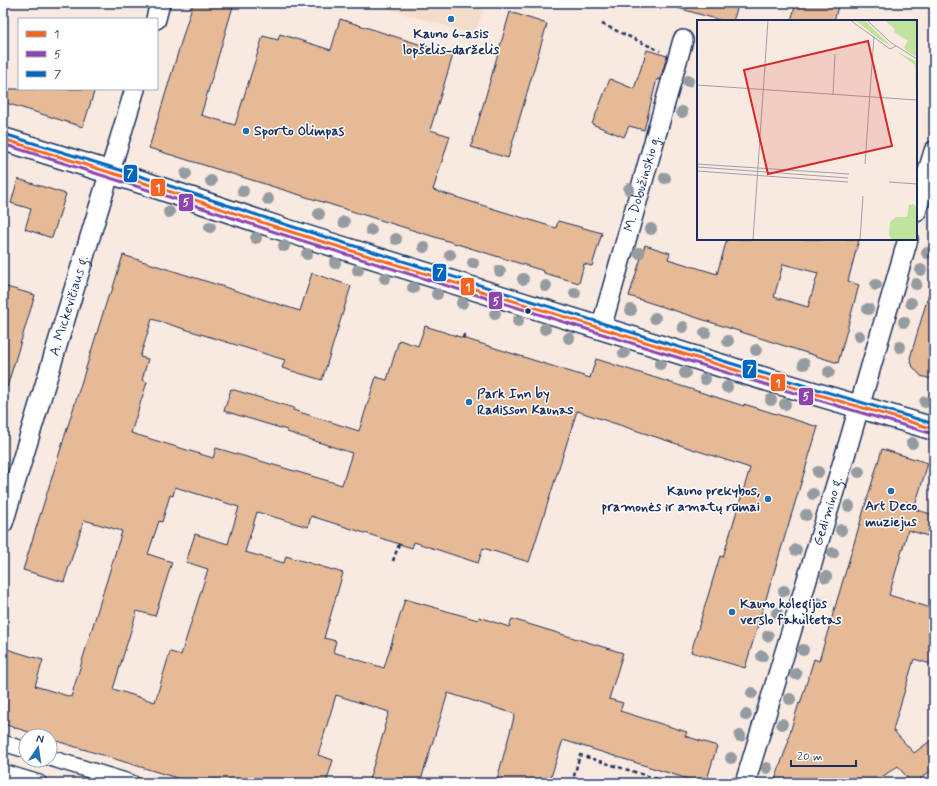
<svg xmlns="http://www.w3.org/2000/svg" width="937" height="786" viewBox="0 0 937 786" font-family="Mynerve,sans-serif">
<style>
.built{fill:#f3dcca}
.building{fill:#e6ba96;stroke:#1b2f5e;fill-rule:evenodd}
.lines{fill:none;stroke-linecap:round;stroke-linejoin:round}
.pedestrian-casing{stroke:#1b2f5e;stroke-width:18}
.minor-casing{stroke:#1b2f5e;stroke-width:22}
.tertiary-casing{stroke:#1b2f5e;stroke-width:25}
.path{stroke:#1b2f5e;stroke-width:2.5;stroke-dasharray:4 3;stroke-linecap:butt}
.pedestrian{stroke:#fff;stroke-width:15}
.minor{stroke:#fff;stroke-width:19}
.tertiary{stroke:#fff;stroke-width:22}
.bus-1-casing{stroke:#fff;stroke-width:6}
.bus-2-casing{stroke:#fff;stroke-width:6}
.bus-3-casing{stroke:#fff;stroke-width:6}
.bus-1{stroke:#f26522;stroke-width:3}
.bus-2{stroke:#8e44ad;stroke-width:3}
.bus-3{stroke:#0065bd;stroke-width:3}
.tree{fill:#959ca1}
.poi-dot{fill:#1f6fb2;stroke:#fff;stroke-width:1.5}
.bus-dot{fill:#1b2f5e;stroke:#fff;stroke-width:1.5}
.labels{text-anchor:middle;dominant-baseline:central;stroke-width:3;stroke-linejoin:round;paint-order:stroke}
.poi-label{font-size:14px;font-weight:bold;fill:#1b2f5e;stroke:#fff;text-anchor:start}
.street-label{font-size:14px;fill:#1b2f5e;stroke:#fff}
.inset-road{fill:none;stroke:#a09fac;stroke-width:1}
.view{fill:#d62828;fill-opacity:0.15;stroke:#d62828;stroke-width:2}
.inset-edge{fill:none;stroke:#1b2f5e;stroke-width:2}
.line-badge{stroke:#fff;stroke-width:1.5}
.badge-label{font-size:11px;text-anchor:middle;font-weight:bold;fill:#fff}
</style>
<rect width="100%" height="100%" fill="#f8eae0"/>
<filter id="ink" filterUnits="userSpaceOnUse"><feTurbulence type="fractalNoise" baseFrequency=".025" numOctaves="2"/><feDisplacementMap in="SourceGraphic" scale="8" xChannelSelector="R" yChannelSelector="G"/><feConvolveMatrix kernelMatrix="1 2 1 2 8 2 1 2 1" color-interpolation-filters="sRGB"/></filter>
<g filter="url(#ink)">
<polygon class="built" points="369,3 485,3 475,35"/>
<g class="building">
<polygon points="193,3 234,3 201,115 235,125 263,36 278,40 280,34 331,50 340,19 453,55 430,130 450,136 433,190 556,228 558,221 602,233 592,266 584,264 579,283 544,273 544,271 149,148"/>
<polygon points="678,3 739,3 733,21 723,21 678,8"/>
<polygon points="796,3 839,3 834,21 791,21"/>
<polygon points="510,12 547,24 508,158 471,147"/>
<polygon points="647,50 667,56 660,80 657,79 644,130 629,126 624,137 592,124 610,79 634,89"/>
<polygon points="3,89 95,89 83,127 3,102"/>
<polygon points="18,179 66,194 52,238 25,229 31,209 11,203"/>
<path d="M727 239H859L848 281 859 285 838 363 629 296 645 245 670 253 668 259 717 274ZM783 264 818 273 808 307 774 297Z"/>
<path d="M123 255 300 311 312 273 351 286 322 380 282 368 285 360 152 319 140 357 148 359 142 380 147 382 131 433 213 458 216 448 342 485 352 453 287 432V430L224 411 231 389 294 408 293 410 359 431 376 377 387 380 399 340 418 346 425 326 590 378 596 359 744 406V404L818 427 745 668 691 652 720 556 723 557 750 468 577 411 529 562 483 548 478 563 414 542 412 548 311 516 308 527 257 512 245 552 284 563 286 556 343 573 324 638 336 641 333 652 384 668 405 599 478 620 479 617 509 627 512 619 623 653 609 699 623 703 620 711 687 732 685 736 717 746 706 783H701L563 740 549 783H496L515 714 448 693 420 783H368L385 728 384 727 389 712 336 695 318 755 333 760 326 783H193L50 739V736H42L3 724V648L43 660 35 686 71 697 122 531 84 520 64 582 23 570 109 294H111ZM175 487 239 507 228 544 195 534 186 562 208 569 181 655 170 652 155 702 113 689 137 611 155 616 172 562 148 554 159 521 162 522 170 495 173 496Z"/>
<polygon points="3,286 35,295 7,387 3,386"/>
<polygon points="929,293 934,293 934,380 921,376 913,367 910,358"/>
<polygon points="882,449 928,463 914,509 934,515 934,526 931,537 908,530 889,595 934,609 934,665 914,659 893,730 914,753 934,738 934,768 915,783 911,783 898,766 873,783 774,783 789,740 788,739 799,703 800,704 814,659 819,661"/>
</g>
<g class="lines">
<g class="pedestrian-casing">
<g id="pedestrian">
<polyline points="3,743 26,750"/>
<polyline points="50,758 132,783"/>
<polyline points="3,772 39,783"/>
</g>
</g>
<g class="minor-casing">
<g id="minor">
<polyline points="156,19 160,3"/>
<polyline points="916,212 934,151"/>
<path id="s1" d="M601 328 683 40"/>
<path id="s2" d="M3 523 135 89"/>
<path id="s3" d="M745 783 849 442 908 239"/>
</g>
</g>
<g class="tertiary-casing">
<polyline id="tertiary" points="3,139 144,183 285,230 745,373 934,429"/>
</g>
<g class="path">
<polyline points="602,24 660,51"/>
<polyline points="463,338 465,332"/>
<polyline points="393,561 399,544"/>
<polyline points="180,783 181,779"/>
<polyline points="572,783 580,755 670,783"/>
</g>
<use href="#pedestrian" class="pedestrian"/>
<use href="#minor" class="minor"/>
<use href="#tertiary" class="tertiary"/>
<g class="bus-1-casing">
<polyline id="bus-1" points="3,139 144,183 285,230 745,373 934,429"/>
</g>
<g class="bus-2-casing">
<polyline id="bus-2" points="3,144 142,188 284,235 744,378 933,434"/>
</g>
<g class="bus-3-casing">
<polyline id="bus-3" points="4,134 146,178 287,225 746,368 934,424"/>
</g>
<use href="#bus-1" class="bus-1"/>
<use href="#bus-2" class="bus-2"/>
<use href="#bus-3" class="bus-3"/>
</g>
<g class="tree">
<circle cx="688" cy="81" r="6"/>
<circle cx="682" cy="112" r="6"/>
<circle cx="186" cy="174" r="6"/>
<circle cx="665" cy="178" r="6"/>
<circle cx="211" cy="181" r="6"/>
<circle cx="629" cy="189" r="6"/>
<circle cx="243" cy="191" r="6"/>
<circle cx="268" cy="199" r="6"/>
<circle cx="169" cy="212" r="6"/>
<circle cx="319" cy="214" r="6"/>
<circle cx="344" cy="222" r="6"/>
<circle cx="210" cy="227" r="6"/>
<circle cx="651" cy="229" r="6"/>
<circle cx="371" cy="230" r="6"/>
<circle cx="256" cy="238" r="6"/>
<circle cx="396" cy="239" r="6"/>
<circle cx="284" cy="246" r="6"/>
<circle cx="424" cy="247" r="6"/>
<circle cx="639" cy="253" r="6"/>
<circle cx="927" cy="253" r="6"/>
<circle cx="307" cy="254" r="6"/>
<circle cx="450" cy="255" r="6"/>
<circle cx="335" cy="263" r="6"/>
<circle cx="473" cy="263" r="6"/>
<circle cx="358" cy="270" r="6"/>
<circle cx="921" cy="270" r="6"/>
<circle cx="500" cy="271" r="6"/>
<circle cx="385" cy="278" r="6"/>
<circle cx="523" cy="279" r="6"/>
<circle cx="916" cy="284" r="6"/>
<circle cx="876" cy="285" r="6"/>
<circle cx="546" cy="286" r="6"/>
<circle cx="413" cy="288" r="6"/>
<circle cx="575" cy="293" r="6"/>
<circle cx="437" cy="294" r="6"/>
<circle cx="462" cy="303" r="6"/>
<circle cx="911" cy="303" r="6"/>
<circle cx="868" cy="309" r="6"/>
<circle cx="631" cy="310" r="6"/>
<circle cx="495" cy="314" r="6"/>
<circle cx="655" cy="318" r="6"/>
<circle cx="518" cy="321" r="6"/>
<circle cx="904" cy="322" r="6"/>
<circle cx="683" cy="327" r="6"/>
<circle cx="545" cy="329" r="6"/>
<circle cx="705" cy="333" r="6"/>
<circle cx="859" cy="336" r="6"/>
<circle cx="569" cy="338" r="6"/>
<circle cx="728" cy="341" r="6"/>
<circle cx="900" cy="347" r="6"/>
<circle cx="756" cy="350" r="6"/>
<circle cx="624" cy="353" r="6"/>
<circle cx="660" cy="364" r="6"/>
<circle cx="804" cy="364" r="6"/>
<circle cx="829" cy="372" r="6"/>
<circle cx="685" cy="373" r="6"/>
<circle cx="705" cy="379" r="6"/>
<circle cx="727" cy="387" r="6"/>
<circle cx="771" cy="400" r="6"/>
<circle cx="925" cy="402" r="6"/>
<circle cx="785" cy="404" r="6"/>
<circle cx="912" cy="443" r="6"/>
<circle cx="818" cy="472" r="6"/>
<circle cx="859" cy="472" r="6"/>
<circle cx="813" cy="494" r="6"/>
<circle cx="849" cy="506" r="6"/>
<circle cx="806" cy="515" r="6"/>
<circle cx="841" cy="530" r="6"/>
<circle cx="796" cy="550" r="6"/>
<circle cx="833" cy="553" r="6"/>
<circle cx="826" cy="577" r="6"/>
<circle cx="784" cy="591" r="6"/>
<circle cx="818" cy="603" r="6"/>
<circle cx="777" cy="613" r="6"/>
<circle cx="768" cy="636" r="6"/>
<circle cx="803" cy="650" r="6"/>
<circle cx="762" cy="656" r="6"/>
<circle cx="796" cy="674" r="6"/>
<circle cx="752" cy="693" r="6"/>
<circle cx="790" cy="699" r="6"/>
<circle cx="746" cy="715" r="6"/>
<circle cx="782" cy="724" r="6"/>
<circle cx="740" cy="736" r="6"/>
<circle cx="731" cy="758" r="6"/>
<circle cx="767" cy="768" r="6"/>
</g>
</g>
<g class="poi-dot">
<circle cx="451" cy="19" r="4"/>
<circle cx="246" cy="131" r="4"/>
<circle cx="469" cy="402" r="4"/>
<circle cx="891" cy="491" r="4"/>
<circle cx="768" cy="499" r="4"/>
<circle cx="732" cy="612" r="4"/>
</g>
<circle class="bus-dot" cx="528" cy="311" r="3.5"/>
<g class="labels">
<g class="poi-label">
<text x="451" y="34" text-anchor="middle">Kauno 6-asis<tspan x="451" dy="16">lopšelis-darželis</tspan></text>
<text x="254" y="131">Sporto Olimpas</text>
<text x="477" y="394">Park Inn by<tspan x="477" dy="16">Radisson Kaunas</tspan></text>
<text x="760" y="491" text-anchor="end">Kauno prekybos,<tspan x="760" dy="16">pramonės ir amatų rūmai</tspan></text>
<text x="891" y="506" text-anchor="middle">Art Deco<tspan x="891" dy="16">muziejus</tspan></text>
<text x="740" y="604">Kauno kolegijos<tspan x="740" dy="16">verslo fakultetas</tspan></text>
</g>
<g class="street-label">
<text stroke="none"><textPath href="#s1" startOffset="150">M. Dobužinskio g.</textPath></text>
<text stroke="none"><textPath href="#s2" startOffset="227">A. Mickevičiaus g.</textPath></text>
<text stroke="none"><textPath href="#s3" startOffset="284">Gedimino g.</textPath></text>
</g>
</g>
<g transform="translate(697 20)">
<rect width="220" height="220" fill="#f8eae0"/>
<path d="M158 0H167L195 27 182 19ZM187 0H220V37L210 31 207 27 211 21 197 12 198 9ZM199 31 220 42 219 75 218 45ZM217 184 219 187 220 220H195L192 215 193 202 199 197H210L212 185Z" fill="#c0e39d"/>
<path class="inset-road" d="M153 0 193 29 199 26M170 0 193 22 220 39M0 65 220 80M136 75 138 34M0 144 152 154M168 144 177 16M0 147 151 158M0 151 151 162M192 162 220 164M56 220 71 0M163 220 166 176"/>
<path class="view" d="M171 21 195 126 71 154 47 50Z"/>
<rect width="220" height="220" class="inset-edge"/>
</g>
<g class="line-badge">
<rect x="123" y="164" width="15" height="19" rx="4" fill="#0065bd"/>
<rect x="150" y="178" width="16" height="19" rx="4" fill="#f26522"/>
<rect x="178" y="193" width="16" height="19" rx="4" fill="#8e44ad"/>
<rect x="432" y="263" width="15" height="19" rx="4" fill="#0065bd"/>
<rect x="460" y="277" width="15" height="19" rx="4" fill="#f26522"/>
<rect x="488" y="291" width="15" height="19" rx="4" fill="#8e44ad"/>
<rect x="742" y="359" width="15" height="20" rx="4" fill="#0065bd"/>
<rect x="770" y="373" width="16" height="19" rx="4" fill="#f26522"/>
<rect x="798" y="387" width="16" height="19" rx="4" fill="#8e44ad"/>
</g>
<g class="badge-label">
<text x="130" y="177">7</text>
<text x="158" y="192">1</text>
<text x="186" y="206">5</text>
<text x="440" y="276">7</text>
<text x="468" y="291">1</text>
<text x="496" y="305">5</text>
<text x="750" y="373">7</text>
<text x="778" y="387">1</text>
<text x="806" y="400">5</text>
</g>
<rect width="937" height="786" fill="none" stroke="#fff" stroke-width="16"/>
<rect x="8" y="8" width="921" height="770" fill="none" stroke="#1b2f5e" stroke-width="1.5" filter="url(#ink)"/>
<rect x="18" y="18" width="140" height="72" fill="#ffffff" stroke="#a4acbf"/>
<rect x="26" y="31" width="20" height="6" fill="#f26522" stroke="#a4acbf"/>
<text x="54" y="38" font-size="12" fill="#1b2f5e">1</text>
<rect x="26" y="51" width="20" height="6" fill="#8e44ad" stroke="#a4acbf"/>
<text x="54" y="58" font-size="12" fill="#1b2f5e">5</text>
<rect x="26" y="71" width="20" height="6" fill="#0065bd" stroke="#a4acbf"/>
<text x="54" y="78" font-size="12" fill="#1b2f5e">7</text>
<g transform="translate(38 748) rotate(13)"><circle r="19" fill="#ffffff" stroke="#a4acbf"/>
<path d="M0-3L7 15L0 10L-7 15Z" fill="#1f6fb2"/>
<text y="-6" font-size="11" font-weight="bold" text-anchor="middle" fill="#1b2f5e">N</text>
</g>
<path d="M791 760v6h65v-6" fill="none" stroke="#1b2f5e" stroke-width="2"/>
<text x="797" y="760" font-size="12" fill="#1b2f5e" stroke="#ffffff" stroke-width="3" paint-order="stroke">20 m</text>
</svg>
